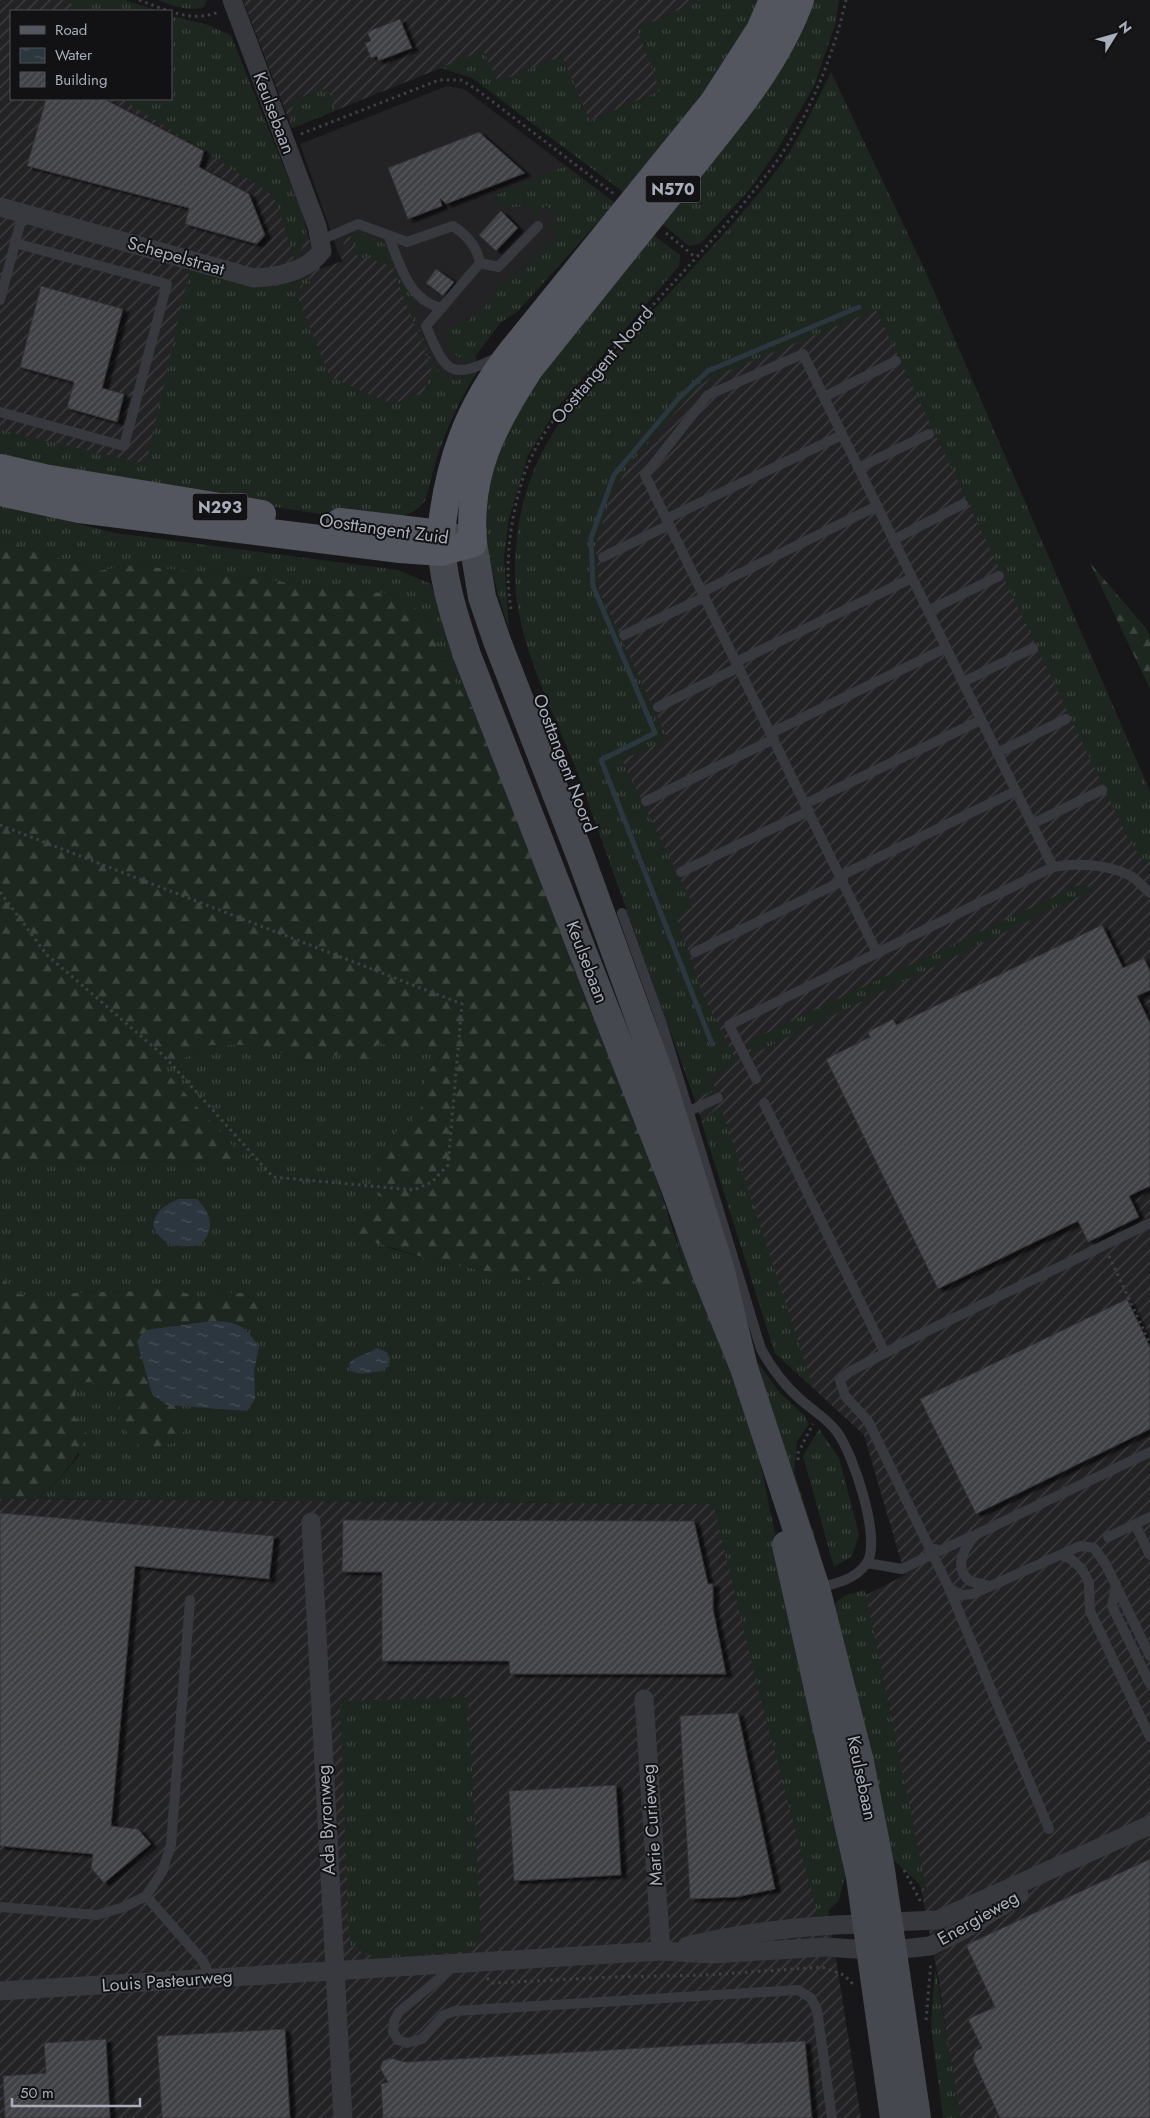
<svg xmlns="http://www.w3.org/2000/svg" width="1150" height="2118" viewBox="0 0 1150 2118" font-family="Jost,sans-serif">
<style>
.built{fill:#232326}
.industrial{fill:url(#industrial-furrows)}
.grass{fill:url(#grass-tufts);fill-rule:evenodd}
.forest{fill:url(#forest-firs)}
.water{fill:url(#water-ripples)}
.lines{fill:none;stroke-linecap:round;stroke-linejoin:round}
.stream{stroke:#2c363e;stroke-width:5}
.building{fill:url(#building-hatch);stroke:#313135;filter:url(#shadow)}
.path{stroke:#3d4045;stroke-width:3;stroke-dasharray:2.5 4;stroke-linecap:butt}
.service{stroke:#37393e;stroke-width:10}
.minor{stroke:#37393e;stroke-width:19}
.secondary{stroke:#45484e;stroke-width:28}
.primary{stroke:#53565e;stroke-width:28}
.labels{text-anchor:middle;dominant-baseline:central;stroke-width:4;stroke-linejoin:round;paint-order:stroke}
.shield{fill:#121214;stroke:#7b7f88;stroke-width:1}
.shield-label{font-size:16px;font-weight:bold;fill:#a8aeba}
.street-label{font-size:18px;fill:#a8aeba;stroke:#121214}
</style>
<defs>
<pattern id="industrial-furrows" width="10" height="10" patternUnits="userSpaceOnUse" patternTransform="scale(1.25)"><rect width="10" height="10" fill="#232326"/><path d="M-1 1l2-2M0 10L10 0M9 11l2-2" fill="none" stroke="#404043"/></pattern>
<pattern id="grass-tufts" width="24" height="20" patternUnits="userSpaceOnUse" patternTransform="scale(1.25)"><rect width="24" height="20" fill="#1e271f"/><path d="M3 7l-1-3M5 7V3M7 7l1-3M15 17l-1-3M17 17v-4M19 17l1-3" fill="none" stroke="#3c443d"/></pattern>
<pattern id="forest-firs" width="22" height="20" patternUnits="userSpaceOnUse" patternTransform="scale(1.25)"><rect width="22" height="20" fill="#1e271f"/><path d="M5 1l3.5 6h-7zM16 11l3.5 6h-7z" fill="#3c443d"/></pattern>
<pattern id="water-ripples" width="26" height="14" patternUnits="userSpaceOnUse" patternTransform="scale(1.25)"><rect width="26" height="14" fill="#2c363e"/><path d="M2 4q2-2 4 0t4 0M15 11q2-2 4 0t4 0" fill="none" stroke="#485158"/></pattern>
<pattern id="building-hatch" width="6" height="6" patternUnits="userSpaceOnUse" patternTransform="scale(1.25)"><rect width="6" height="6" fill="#414246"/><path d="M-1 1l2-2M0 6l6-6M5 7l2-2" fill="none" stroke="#5a5b5f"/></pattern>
<filter id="shadow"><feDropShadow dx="5.5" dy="3" stdDeviation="1" flood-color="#0009"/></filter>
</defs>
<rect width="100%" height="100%" fill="#171719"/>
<polygon class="built" points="447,86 464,89 615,203 518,311 501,322 476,355 477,372 456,381 442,374 433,364 413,311 412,301 401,281 386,245 346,238 339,255 300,144"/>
<g class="industrial">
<polygon points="0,0 124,0 158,11 11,11 11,99 171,99 171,16 208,25 231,36 303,216 308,236 320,269 343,261 339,255 346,238 362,233 386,245 401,281 407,289 414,293 413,311 433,364 442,374 456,381 477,372 461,397 439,448 425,501 417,509 0,464"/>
<polygon points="243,0 701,0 637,29 661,91 589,121 562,56 498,83 451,64 292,128"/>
<polygon points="922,264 1150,792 1150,2118 959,2118 939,1982 864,1596 905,1575 864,1435 775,1353 694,1097 579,777 589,585 608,476 706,360"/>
<polygon points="0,1499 713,1504 808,1781 861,2118 0,2118"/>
</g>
<g class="grass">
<polygon points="63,0 124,0 158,11 72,11 74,5"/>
<path d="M159 0H207L204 7C189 11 173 7 159 0Z"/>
<polygon points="701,0 763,0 706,92 623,192 472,78 441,68 483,50 498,82 562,56 590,121 660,91 637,29"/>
<polygon points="813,0 839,0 835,25 814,86 776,152 749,190 701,243 689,246 660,222 767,89 791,54"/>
<path d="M171 16 208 25 231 36 303 216C308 238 308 241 294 259L276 201 268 192 122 99H171Z"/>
<path d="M831 72 922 264 1150 792V860L1144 863 1127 836 876 310 713 377 700 385 629 465 610 498 596 544 599 590 668 740 622 760 694 907 676 916 703 995 737 1062 711 1077 716 1091 694 1097C656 991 619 884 580 779 558 722 521 652 516 592 511 524 527 466 568 411 630 327 710 257 774 174 798 144 814 106 831 72Z"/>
<path d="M328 88 335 111 292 128C286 97 304 95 328 88Z"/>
<path d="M566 166 615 203 518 311 501 322 476 355 467 361C452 354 447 349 446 333L452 327 467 323 478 309 481 312 511 271 517 277 557 236 548 227 557 217 546 205 535 215 528 206 503 208 491 197Z"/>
<path d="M362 233 386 245C393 262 397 285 414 293 410 309 424 351 434 365 439 373 448 376 456 381L477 372C456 405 441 440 431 478 428 489 427 501 417 509 397 524 370 519 346 518L0 464V430L146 464 190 267 271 288 307 275 310 283 301 286 297 295 330 377 392 404 423 393 432 372 428 359 392 267 367 257 359 259 350 237Z"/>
<path d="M652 234 680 255 679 266 557 408 528 455 509 518 504 557 509 629C497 591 485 555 485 515 485 417 593 307 652 234Z"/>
<polygon points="0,504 115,533 398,570 431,584 476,713 451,677 423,614 399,595 133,565 98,571 0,539"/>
<polygon points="1079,885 1097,888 753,1054 747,1042"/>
<path d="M378 1042 440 1056 426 1075 423 1104 409 1126 394 1133 380 1155 382 1178 378 1199 359 1221 389 1248 432 1260 553 1285 565 1284 588 1272 691 1292 674 1229 705 1291 757 1446 845 1876 839 1900 819 1920 760 1696 713 1504 37 1499 58 1480 79 1456 73 1414 76 1383 91 1382 125 1395 167 1405 229 1293 204 1299 182 1292 162 1283 138 1291 74 1293 48 1300 14 1293 3 1280 0 1281V1161L247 1162 154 1060H180L211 1045H255L315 1063 341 1053 366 1062ZM376 1348 374 1373C366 1371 358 1374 350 1371L349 1364Z"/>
<polygon points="721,1106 723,1113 813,1387 775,1353 702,1124 709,1115"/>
<polygon points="752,1355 780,1393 805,1416 809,1424 797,1441 794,1472 821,1556 804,1530"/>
<polygon points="819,1429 839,1458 859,1534 852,1556 834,1567 803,1456"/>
<polygon points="865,1590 927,1891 892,1859 833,1617 836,1602 846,1595"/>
<polygon points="468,1697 481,1936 471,1951 374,1959 351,1946 349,1934 340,1701"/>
<polygon points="935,1970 937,1978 961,2118 943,2118 931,2026"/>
</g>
<g class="forest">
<path d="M0 539 98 571 133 565 399 595 423 614 451 677 476 713C552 904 636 1094 691 1292L588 1272 565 1284 553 1285 432 1260 354 1236 359 1221 378 1199 382 1178 380 1155 394 1133 409 1126 423 1104 426 1075 440 1057 378 1043 366 1063 341 1053 316 1063 255 1045H211L180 1060H155L247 1162 0 1161Z"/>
<polygon points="1090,563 1146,628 1150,638 1150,689"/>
<path d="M3 1279 14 1293 48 1300 74 1293 138 1291 162 1283 182 1292 204 1299 229 1293H247L261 1312 246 1329 233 1322 178 1325 167 1405 176 1406 184 1431 174 1443 144 1451 125 1430 118 1410 125 1395 91 1382 77 1383 73 1414 87 1434C75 1464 61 1477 37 1499H0V1281Z"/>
</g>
<g class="water">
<path d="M179 1199H197C211 1213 216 1230 200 1245 177 1248 163 1247 153 1226 156 1210 165 1205 179 1199Z"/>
<path d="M212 1321C239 1322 244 1325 259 1347L254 1371 255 1399 247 1411 167 1405 152 1394 137 1341 146 1330Z"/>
<path d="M376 1348 387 1352 390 1359 389 1366C378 1374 362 1375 350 1371L349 1364C355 1355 368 1355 376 1348Z"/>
</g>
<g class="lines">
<polyline class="stream" points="712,1044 601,760 655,733 593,586 591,538 614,475 678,399 708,371 859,307"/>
</g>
<g class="building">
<polygon points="400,19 412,48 378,61 377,56 371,58 365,43 371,41 367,32"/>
<polygon points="46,99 104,99 204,151 199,167 249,194 265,235 257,244 185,224 189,208 27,166"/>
<polygon points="479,132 525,173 446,204 440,198 442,206 408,219 388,168"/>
<polygon points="501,211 518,228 496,251 479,235"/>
<polygon points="436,269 454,282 443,296 426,283"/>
<polygon points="41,286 123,309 102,388 124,394 117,422 67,408 74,382 20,367"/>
<polygon points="1102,925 1123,968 1144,958 1150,971 1150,990 1137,996 1150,1023 1150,1186 1129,1196 1139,1217 1088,1242 1078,1221 938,1289 826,1059 870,1037 868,1032 893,1019 896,1025"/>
<polygon points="1127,1299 1150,1347 1150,1429 976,1514 920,1399"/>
<polygon points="0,1513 274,1536 269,1579 135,1566 111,1826 138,1829 151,1844 104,1883 91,1868 93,1854 0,1846"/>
<polygon points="343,1520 694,1521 708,1584 713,1584 713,1609 726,1674 510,1674 509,1661 382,1661 382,1572 342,1572"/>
<polygon points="738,1713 775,1889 737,1897 690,1899 680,1716"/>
<polygon points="616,1785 621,1875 514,1881 509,1791"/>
<polygon points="1150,1859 1150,2118 1000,2118 973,2059 976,2051 982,2048 968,2019 995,2007 966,1945"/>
<polygon points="285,2029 290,2118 162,2118 157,2036"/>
<polygon points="106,2039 110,2118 5,2118 3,2076 46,2073 44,2043"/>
<polygon points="805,2041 812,2118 383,2118 381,2084 388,2082 380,2068 383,2061 390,2058 406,2062 744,2042 744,2044"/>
</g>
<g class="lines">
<g class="path">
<path d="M139 0C167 10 190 23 219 12"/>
<polyline points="301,134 439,80 461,80 476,89 614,194"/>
<polyline points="666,233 695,257"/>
<path d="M511 609C504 565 510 518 524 475 541 426 581 385 615 347 668 287 726 229 774 165 809 117 833 57 846 0"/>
<polyline points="0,825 462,1004 448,1165 432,1182 414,1190 273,1177 164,1056 47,955 0,892"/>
<polyline points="1109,1256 1150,1344"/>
<polyline points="798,1460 798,1453 813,1424"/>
<polyline points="904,1870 922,1904"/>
<polyline points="487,1978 493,1983 614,1977 707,1975 822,1967 844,1975 853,1984"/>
<polyline points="926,2020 931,1962"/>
</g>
<g class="service">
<path d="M389 237C400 265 409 301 442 308"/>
<path d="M321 240 358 224 407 242 453 226C467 235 477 246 480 263L426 326C446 373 450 381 498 357"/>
<polyline points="480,263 498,267 538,226"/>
<polyline points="0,300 23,213"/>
<polyline points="824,397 896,361"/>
<polyline points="0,412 124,446 167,284 15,243"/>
<polyline points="858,468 929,434"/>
<polyline points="666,519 842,435"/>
<polyline points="893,540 963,504"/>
<polyline points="603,557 669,525"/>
<polyline points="702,592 877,506"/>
<polyline points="928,611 999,576"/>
<polyline points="624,635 705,597"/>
<polyline points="736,662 912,578"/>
<polyline points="963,682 1033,648"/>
<polyline points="658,707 739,667"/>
<polyline points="771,733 946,648"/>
<polyline points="997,753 1066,719"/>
<polyline points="646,801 774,739"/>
<polyline points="805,804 981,720"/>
<polyline points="1032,824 1102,790"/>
<path d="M1053 867 803 354 708 395 645 475 877 953 1053 867C1077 863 1106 864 1129 875 1137 879 1144 888 1150 893"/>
<polyline points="681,872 809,811"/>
<polyline points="840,876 1016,791"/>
<path d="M622 913 662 1024 761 1349C771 1367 784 1385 800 1399 812 1410 828 1419 837 1432 853 1453 883 1542 866 1564 855 1580 834 1584 816 1588"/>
<polyline points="695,952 843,881"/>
<polyline points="756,1079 729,1025 877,953"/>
<polyline points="764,1103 885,1353"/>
<polyline points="689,1111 718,1098"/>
<polyline points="1150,1223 919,1335 851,1371 840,1380 845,1396 868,1421 949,1588 961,1595 973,1594 1080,1546 1094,1548 1106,1565 1150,1656"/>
<polyline points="1135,1524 1150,1555"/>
<polyline points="1108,1537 1150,1517"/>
<polyline points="935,1549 939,1551 972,1536"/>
<polyline points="1061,1555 1071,1559 1082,1569 1089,1583 1090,1611 1150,1737"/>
<polyline points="867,1563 902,1569 939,1551"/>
<polyline points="1116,1585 1112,1606 1150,1684"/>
<path d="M990 1586 970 1581C952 1567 965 1546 977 1534L1150 1452"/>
<polyline points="949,1588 1049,1829"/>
<polyline points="146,1896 203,1961 210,1978"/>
<polyline points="0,1907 97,1915 124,1907 146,1896 162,1872 171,1845 190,1600"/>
<polyline points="454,1966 399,2012 394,2021 393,2031 398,2040 407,2043 422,2039 444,2015 455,2011 798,1990 811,1998 817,2010 832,2118"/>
</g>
<g class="minor">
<path d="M0 207 254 278C278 277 307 271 322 251L317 226 232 0"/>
<polyline points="311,1522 343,2118"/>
<polyline points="644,1699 661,1951"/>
<polyline points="889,1922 938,1920 1150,1825"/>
<path d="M687 1946C746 1932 806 1925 867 1924"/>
<polyline points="893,1950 930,1946 963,1930 1019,1895"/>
<polyline points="0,1991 661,1951 712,1954 825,1947 870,1950"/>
</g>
<g class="secondary">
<path d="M744 1368 706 1274 675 1188 467 655C454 615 441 577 441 534L473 543 482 597 497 641 581 858 661 1078 721 1271 744 1368 816 1588 860 1762 881 1870 917 2118"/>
<polyline points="786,1545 860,1877 894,2118"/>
</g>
<g class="primary">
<polyline points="0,468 44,478 262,514"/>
<path d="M0 492 79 509 400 549 441 552 473 543C467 473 493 425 530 368 580 306 629 244 679 182 724 125 775 69 800 0"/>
<path d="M340 522 441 534C448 463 468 407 513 350L713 103 760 30 773 0"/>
</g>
</g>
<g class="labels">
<g class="shield">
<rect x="645.5" y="175.5" width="55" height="27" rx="4"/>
<rect x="192.5" y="493.5" width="55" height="27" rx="4"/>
</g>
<g class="shield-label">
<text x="673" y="189">N570</text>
<text x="220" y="507">N293</text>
</g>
<g class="street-label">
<text transform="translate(274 113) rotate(69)">Keulsebaan</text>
<text transform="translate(176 256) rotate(16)">Schepelstraat</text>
<text transform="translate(602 365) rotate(-50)">Oosttangent Noord</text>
<text transform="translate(384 529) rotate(8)">Oosttangent Zuid</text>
<text transform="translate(565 763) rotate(69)">Oosttangent Noord</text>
<text transform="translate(587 962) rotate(69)">Keulsebaan</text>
<text transform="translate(862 1778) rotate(78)">Keulsebaan</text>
<text transform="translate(326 1820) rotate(-93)">Ada Byronweg</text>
<text transform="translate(652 1825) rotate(-94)">Marie Curieweg</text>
<text transform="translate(978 1918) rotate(-30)">Energieweg</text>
<text transform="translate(167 1981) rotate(-4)">Louis Pasteurweg</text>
</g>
</g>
<rect x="10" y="10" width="162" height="90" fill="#121214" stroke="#4e5056"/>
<rect x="20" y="26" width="25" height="8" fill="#53565e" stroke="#4e5056"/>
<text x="55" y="35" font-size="15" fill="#a8aeba">Road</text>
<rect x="20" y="48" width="25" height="15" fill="url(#water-ripples)" stroke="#4e5056"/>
<text x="55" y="60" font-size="15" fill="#a8aeba">Water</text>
<rect x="20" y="72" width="25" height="15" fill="url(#building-hatch)" stroke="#4e5056"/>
<text x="55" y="85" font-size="15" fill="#a8aeba">Building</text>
<g transform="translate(1115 35) rotate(53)" stroke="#121214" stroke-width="4" paint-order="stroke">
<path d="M0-4L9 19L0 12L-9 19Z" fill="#a8aeba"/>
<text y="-8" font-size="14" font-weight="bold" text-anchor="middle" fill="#a8aeba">N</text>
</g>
<path d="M12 2098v8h128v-8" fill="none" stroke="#a8aeba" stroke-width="2.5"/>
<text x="20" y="2098" font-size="15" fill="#a8aeba" stroke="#121214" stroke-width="4" paint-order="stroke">50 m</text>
</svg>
